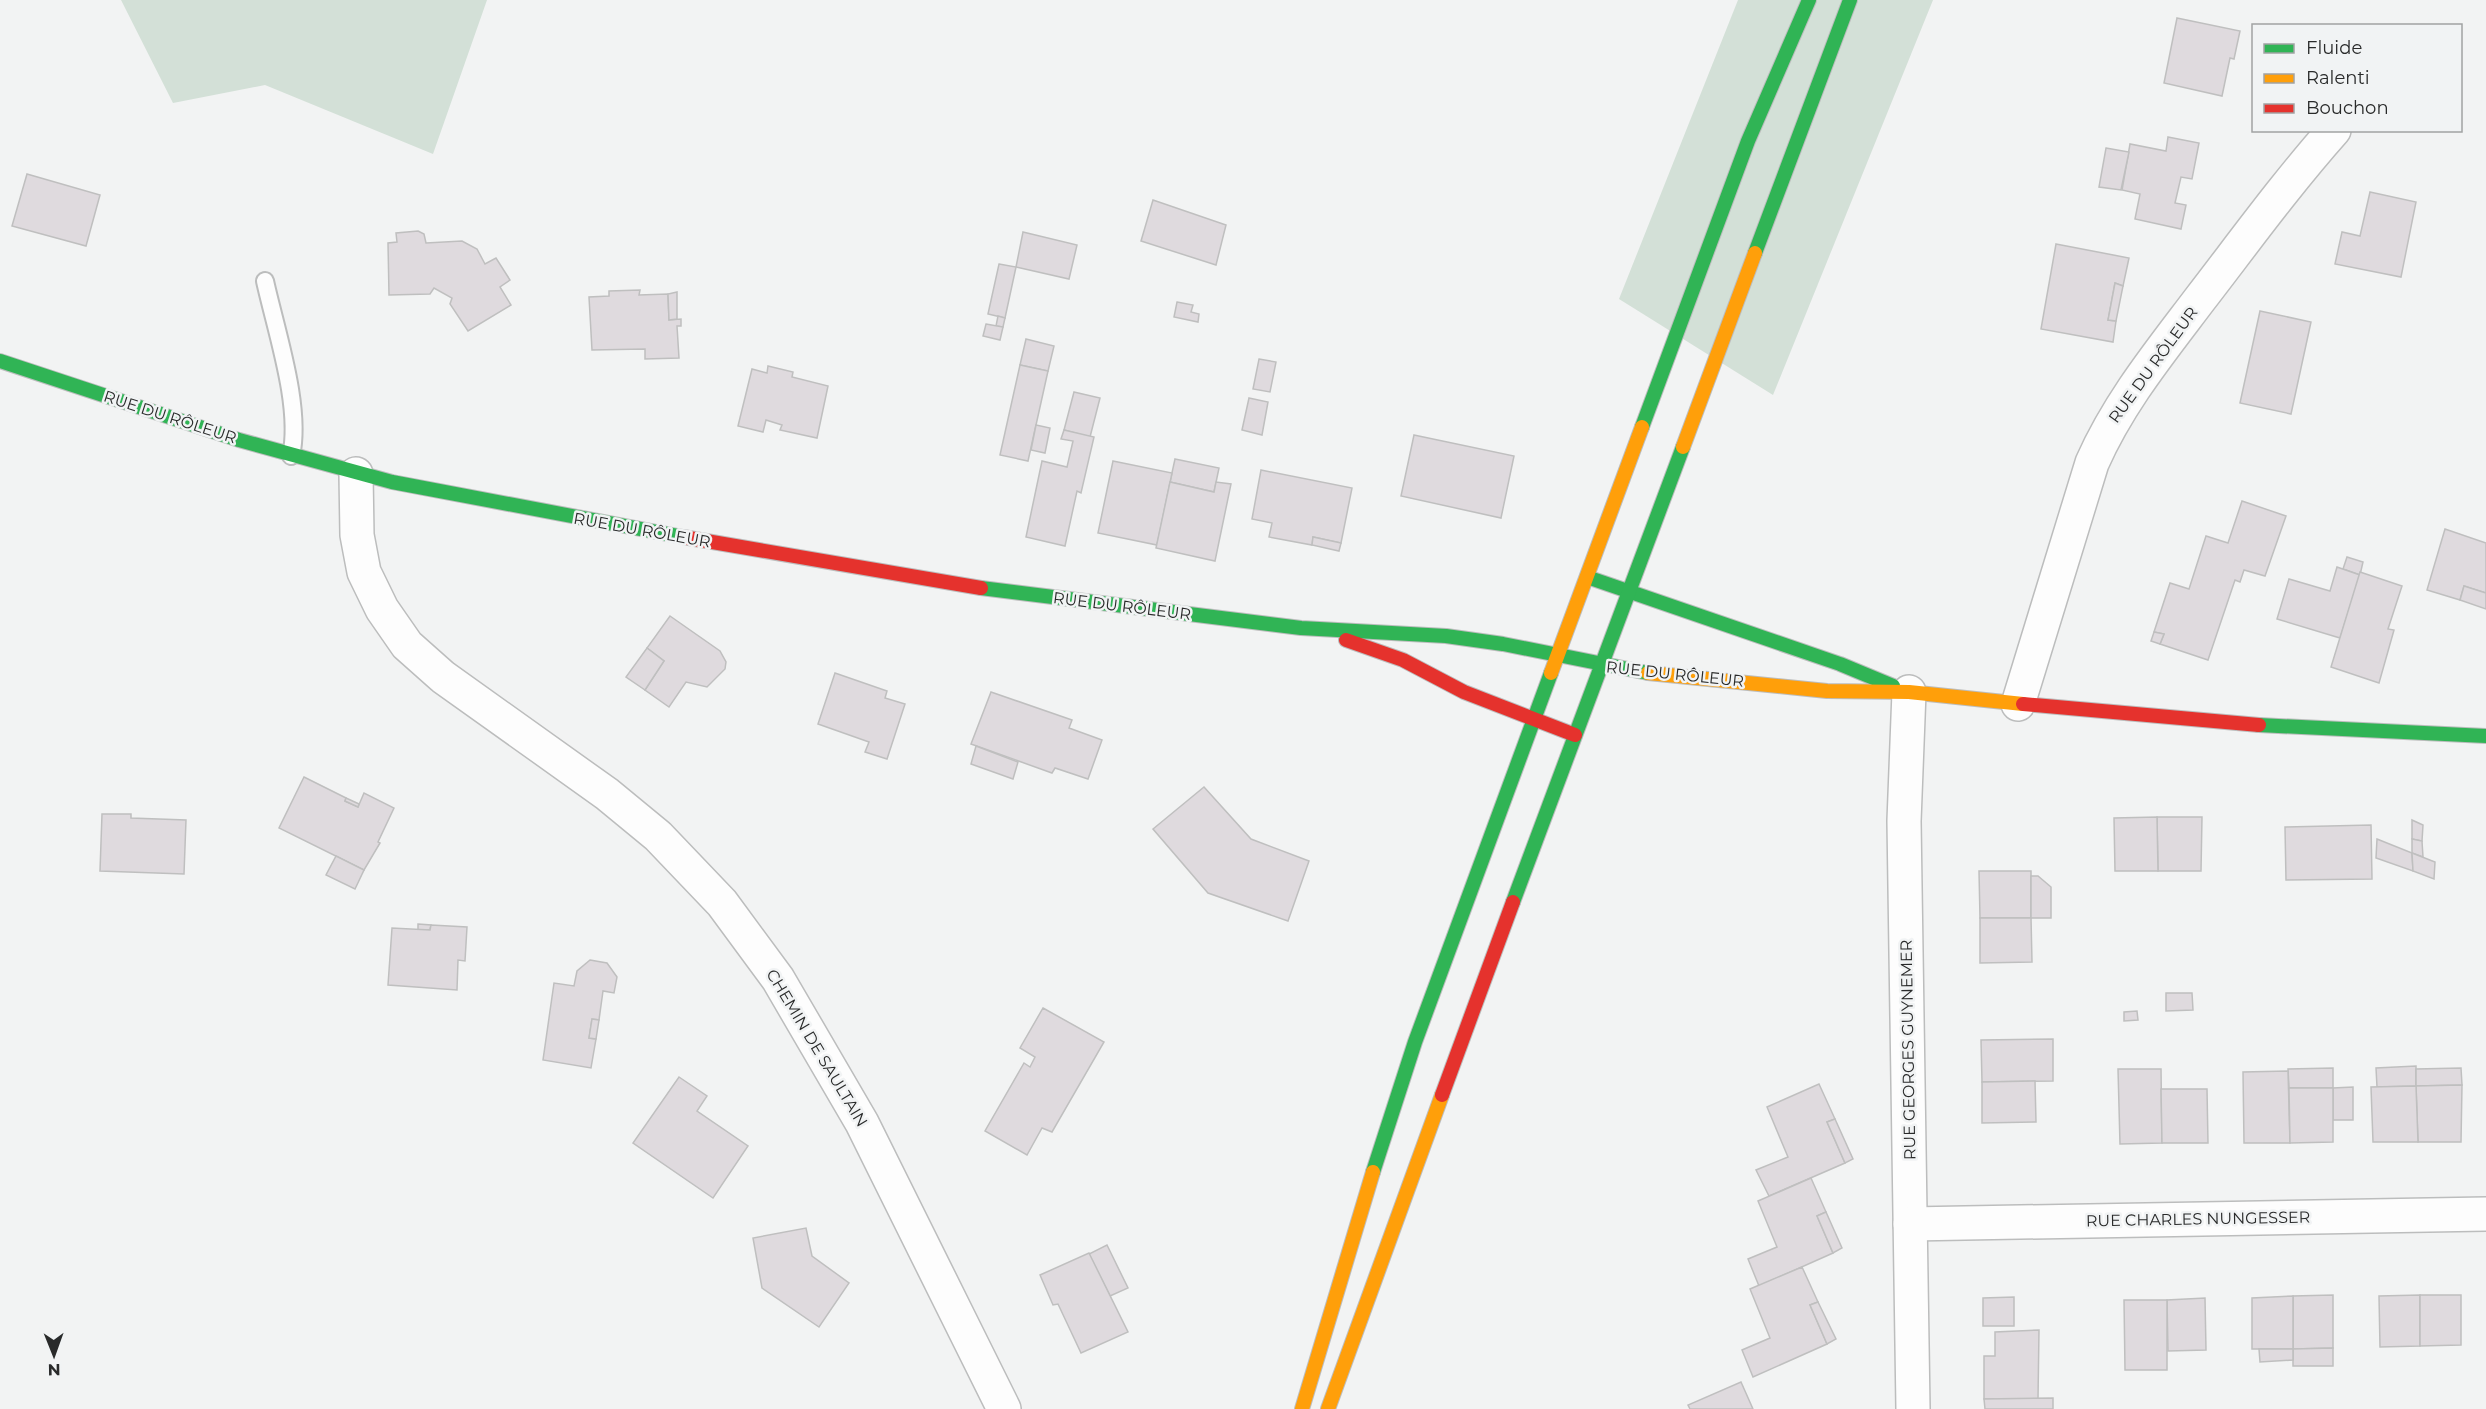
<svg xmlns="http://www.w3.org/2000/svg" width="2486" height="1409" viewBox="0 0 2486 1409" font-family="Montserrat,sans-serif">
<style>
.green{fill:#d3e0d7}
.building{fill:#dfdade;stroke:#bfbfbf;stroke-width:1.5}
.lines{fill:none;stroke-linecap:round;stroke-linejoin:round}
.lane-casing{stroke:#bcbdbd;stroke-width:20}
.street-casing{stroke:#bcbdbd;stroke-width:36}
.fast-casing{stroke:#bcbdbd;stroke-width:16}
.slow-casing{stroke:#bcbdbd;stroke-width:16}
.jam-casing{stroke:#bcbdbd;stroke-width:16}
.lane{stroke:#fdfdfd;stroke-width:16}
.street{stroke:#fdfdfd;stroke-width:33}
.fast{stroke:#30b455;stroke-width:14}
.slow{stroke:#ff9f0a;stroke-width:14}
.jam{stroke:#e5322d;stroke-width:14}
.labels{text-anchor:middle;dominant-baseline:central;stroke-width:5;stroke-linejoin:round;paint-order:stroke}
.street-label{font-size:16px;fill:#292a2a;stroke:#f1f3f4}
</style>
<rect width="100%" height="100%" fill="#f2f3f3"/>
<g class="green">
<polygon points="121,0 487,0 433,154 265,85 173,103"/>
<polygon points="1738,0 1933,0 1773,395 1619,299"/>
</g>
<g class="building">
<polygon points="2177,18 2240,31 2234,59 2230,58 2222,96 2164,83"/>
<polygon points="2168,137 2199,143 2192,179 2181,177 2175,203 2186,205 2181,229 2135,219 2140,194 2122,190 2130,144 2166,151"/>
<polygon points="2106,148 2129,152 2121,190 2099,187"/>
<polygon points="27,174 100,195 86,246 12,226"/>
<polygon points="2370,192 2416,202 2401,277 2335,264 2342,232 2360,236"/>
<polygon points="1153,200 1226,225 1216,265 1141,241"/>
<polygon points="418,231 424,234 426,243 462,241 477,249 485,264 496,258 510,280 500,287 511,305 468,331 450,304 452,298 434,288 430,294 389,295 388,243 397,242 396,233"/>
<polygon points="1023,232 1077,245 1069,279 1016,267"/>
<polygon points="2056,244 2129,258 2123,286 2115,283 2108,320 2116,321 2113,342 2041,329"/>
<polygon points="999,264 1016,267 1005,318 988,314"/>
<polygon points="2115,283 2123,286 2116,321 2108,320"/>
<polygon points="640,290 639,295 668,294 669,320 681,319 681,326 677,326 679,358 645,359 645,349 592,350 589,297 609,296 609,291"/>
<polygon points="677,292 677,319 669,320 668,294"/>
<polygon points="1177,302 1193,305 1191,312 1199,314 1198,322 1174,317"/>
<polygon points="2260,311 2311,322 2291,414 2240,403"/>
<polygon points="998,316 1005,318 1003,327 996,326"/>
<polygon points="986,324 1003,327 1000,340 983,336"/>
<polygon points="1026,339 1054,346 1048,371 1020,365"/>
<polygon points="1259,359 1276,362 1270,392 1253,389"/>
<polygon points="1020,365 1048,371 1028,461 1000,455"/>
<polygon points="768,366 793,372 792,377 828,386 817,438 780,430 782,425 766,420 763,432 738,426 752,369 767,373"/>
<polygon points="1074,392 1100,398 1090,437 1064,430"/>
<polygon points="1249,398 1268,402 1262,435 1242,430"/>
<polygon points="1036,425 1050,428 1045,453 1031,450"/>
<polygon points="1064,430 1094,437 1081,493 1077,491 1065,546 1026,537 1042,461 1067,467 1073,441 1061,439"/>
<polygon points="1414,435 1514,456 1501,518 1401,496"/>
<polygon points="1175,459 1219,468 1214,492 1170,482"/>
<polygon points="1113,461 1172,473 1157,545 1098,533"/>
<polygon points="1261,470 1352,488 1341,543 1313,537 1312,545 1269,537 1272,523 1252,519"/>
<polygon points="1170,482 1214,492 1216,482 1231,484 1215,561 1156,548"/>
<polygon points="2242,501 2286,516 2265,576 2244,570 2240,582 2235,580 2208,660 2160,644 2164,634 2154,632 2170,583 2189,589 2206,536 2228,543"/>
<polygon points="2445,529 2486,543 2486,593 2464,586 2460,600 2427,590"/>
<polygon points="1313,537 1341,543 1339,551 1312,545"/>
<polygon points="2347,557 2363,562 2360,575 2343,569"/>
<polygon points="2337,567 2360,575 2340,638 2277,619 2289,579 2330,591"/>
<polygon points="2360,572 2402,586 2388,629 2394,630 2379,683 2331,667"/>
<polygon points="2464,586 2486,593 2486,609 2460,600"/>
<polygon points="670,616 720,651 726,662 725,669 707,687 686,682 669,707 645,690 664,661 647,648"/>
<polygon points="2154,632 2164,634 2160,644 2151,641"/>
<polygon points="647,648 664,661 645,690 626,677"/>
<polygon points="835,673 887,691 885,698 905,704 887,759 865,752 869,742 818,724"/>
<polygon points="991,692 1072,720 1069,728 1102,740 1088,779 1055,768 1052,773 971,744"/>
<polygon points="976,746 1018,762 1013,779 971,764"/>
<polygon points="304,777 346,798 345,801 358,807 364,793 394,808 378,842 380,843 364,870 279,828"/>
<polygon points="1204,787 1251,839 1309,861 1288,921 1208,893 1153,829"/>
<polygon points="346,798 359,804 358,807 345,801"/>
<polygon points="102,814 131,814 131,818 186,820 184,874 100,871"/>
<polygon points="2157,817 2202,817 2201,871 2158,871"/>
<polygon points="2157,817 2158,871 2115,871 2114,818"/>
<polygon points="2412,820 2423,825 2422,841 2412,839"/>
<polygon points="2371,825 2372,879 2286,880 2285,827"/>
<polygon points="2377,839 2412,853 2413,871 2376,858"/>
<polygon points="2412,839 2422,841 2423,857 2412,853"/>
<polygon points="2412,853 2435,862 2434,879 2413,871"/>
<polygon points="336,856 364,870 355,889 326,875"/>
<polygon points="1979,871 2031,871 2031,918 1980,918"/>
<polygon points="2031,876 2038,876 2051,887 2051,918 2031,918"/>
<polygon points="1980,918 2031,918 2032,962 1980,963"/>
<polygon points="418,924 431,925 430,930 418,930"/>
<polygon points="431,925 467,927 465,961 458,960 457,990 388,985 392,928 430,930"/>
<polygon points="590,960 607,963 617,977 614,993 603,991 599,1020 592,1019 589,1038 596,1039 591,1068 543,1060 554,983 574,986 577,971"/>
<polygon points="2166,993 2192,993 2193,1010 2166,1011"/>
<polygon points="1043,1008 1104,1042 1052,1132 1042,1128 1027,1155 985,1131 1024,1063 1030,1067 1035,1057 1020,1048"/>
<polygon points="2137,1011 2138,1020 2124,1021 2124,1012"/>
<polygon points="592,1019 599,1020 596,1039 589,1038"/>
<polygon points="2053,1039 2053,1081 1982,1082 1981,1040"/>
<polygon points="2416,1066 2416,1086 2377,1087 2376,1068"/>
<polygon points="2333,1068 2333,1088 2289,1088 2288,1069"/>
<polygon points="2461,1068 2462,1085 2416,1086 2416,1069"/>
<polygon points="2118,1069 2161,1069 2162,1143 2120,1144"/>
<polygon points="2288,1071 2290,1143 2244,1143 2243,1072"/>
<polygon points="679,1077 707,1096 697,1111 748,1146 713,1198 633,1143"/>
<polygon points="2035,1081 2036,1122 1982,1123 1982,1082"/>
<polygon points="1819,1084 1835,1119 1827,1122 1845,1163 1769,1196 1756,1170 1788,1157 1767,1107"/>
<polygon points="2462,1085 2461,1142 2418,1142 2416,1086"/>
<polygon points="2416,1086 2418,1142 2373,1142 2371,1087"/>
<polygon points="2353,1087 2353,1120 2333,1120 2333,1088"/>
<polygon points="2289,1088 2333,1088 2333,1142 2290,1143"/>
<polygon points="2161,1089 2207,1089 2208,1143 2162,1143"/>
<polygon points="1835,1119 1853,1159 1845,1163 1827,1122"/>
<polygon points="1811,1178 1826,1212 1817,1216 1833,1253 1759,1286 1748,1259 1777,1247 1758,1201"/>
<polygon points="1826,1212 1842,1248 1833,1253 1817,1216"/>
<polygon points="806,1228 812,1256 849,1283 819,1327 762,1288 753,1238"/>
<polygon points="1107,1245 1128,1288 1110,1296 1089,1254"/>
<polygon points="1089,1253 1128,1332 1081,1353 1058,1304 1053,1305 1040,1275"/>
<polygon points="1802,1267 1818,1302 1810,1305 1827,1344 1753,1377 1742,1350 1770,1338 1750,1289"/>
<polygon points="2333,1295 2333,1348 2293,1349 2293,1296"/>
<polygon points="2420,1295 2420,1346 2380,1347 2379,1296"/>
<polygon points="2420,1295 2461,1295 2461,1345 2420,1346"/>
<polygon points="2293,1296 2293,1349 2252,1349 2252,1298"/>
<polygon points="2014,1297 2014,1326 1983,1326 1983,1298"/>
<polygon points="2205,1298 2206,1350 2168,1351 2167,1300"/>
<polygon points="2124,1300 2167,1300 2167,1370 2125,1370"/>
<polygon points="1818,1302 1836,1339 1827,1344 1810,1305"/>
<polygon points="2039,1330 2038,1399 1984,1399 1984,1356 1995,1356 1995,1332"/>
<polygon points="2333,1348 2333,1366 2293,1366 2293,1349"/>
<polygon points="2259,1349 2293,1349 2293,1360 2260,1362"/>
<polygon points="1741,1382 1753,1409 1690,1409 1688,1405"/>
<polygon points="2053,1398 2053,1409 1985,1409 1984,1399"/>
</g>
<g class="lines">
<g class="lane-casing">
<path id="lane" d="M265 281C276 331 302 407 291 456"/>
</g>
<g class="street-casing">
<g id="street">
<polyline points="356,474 357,535 364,572 382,609 407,645 443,677 607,794 658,836 722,903 778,979 862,1123 1004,1409"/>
<polyline points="1909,692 1904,821 1913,1409"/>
<path d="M2018 704 2092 463C2119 402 2160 352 2200 299 2244 242 2286 184 2334 130"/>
<polyline points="1910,1224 2486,1214"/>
</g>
</g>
<g class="fast-casing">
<g id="fast">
<polyline points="1755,253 1850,0"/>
<polyline points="0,361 239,440 392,482 683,537"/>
<polyline points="1642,427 1748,141 1809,0"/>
<polyline points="1587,577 1840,664 1893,686"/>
<polyline points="981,588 1301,628 1446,636 1503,644 1648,673"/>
<polyline points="2259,725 2486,736"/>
<polyline points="1513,902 1683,447"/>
<polyline points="1373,1172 1415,1042 1551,673"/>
</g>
</g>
<g class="slow-casing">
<g id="slow">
<polyline points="1683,447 1755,253"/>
<polyline points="1551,673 1642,427"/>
<polyline points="1648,673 1827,691 1909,692 2023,704"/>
<polyline points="1302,1409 1373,1172"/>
<polyline points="1328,1409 1442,1095"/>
</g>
</g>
<g class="jam-casing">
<g id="jam">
<polyline points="683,537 981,588"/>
<polyline points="1346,640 1403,660 1464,692 1575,735"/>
<polyline points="2023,704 2259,725"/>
<polyline points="1442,1095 1513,902"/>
</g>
</g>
<use href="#lane" class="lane"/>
<use href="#street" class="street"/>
<use href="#fast" class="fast"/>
<use href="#slow" class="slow"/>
<use href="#jam" class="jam"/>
</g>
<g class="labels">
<g class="street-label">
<text transform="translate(2153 365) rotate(-54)">RUE DU RÔLEUR</text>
<text transform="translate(170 417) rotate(18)">RUE DU RÔLEUR</text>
<text transform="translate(642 530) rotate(10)">RUE DU RÔLEUR</text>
<text transform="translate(1122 606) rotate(7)">RUE DU RÔLEUR</text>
<text transform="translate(1675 674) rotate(6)">RUE DU RÔLEUR</text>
<text transform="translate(817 1048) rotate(59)">CHEMIN DE SAULTAIN</text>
<text transform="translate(1908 1050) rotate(-91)">RUE GEORGES GUYNEMER</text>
<text transform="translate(2198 1219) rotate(-1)">RUE CHARLES NUNGESSER</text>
</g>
</g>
<rect x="2252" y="24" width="210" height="108" fill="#f1f3f4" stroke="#a1a3a3" stroke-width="1.5"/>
<rect x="2264" y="44" width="30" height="9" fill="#30b455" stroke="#a1a3a3" stroke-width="1.5"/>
<text x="2306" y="54" font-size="18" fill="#292a2a">Fluide</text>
<rect x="2264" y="74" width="30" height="9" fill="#ff9f0a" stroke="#a1a3a3" stroke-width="1.5"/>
<text x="2306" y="84" font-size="18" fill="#292a2a">Ralenti</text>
<rect x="2264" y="104" width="30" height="9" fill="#e5322d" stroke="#a1a3a3" stroke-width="1.5"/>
<text x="2306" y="114" font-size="18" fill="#292a2a">Bouchon</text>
<g transform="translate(54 1355) rotate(179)" stroke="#f1f3f4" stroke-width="4.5" paint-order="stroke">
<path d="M0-4.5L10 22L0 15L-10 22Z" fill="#292a2a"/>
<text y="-9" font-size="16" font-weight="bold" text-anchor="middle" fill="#292a2a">N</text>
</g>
</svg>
